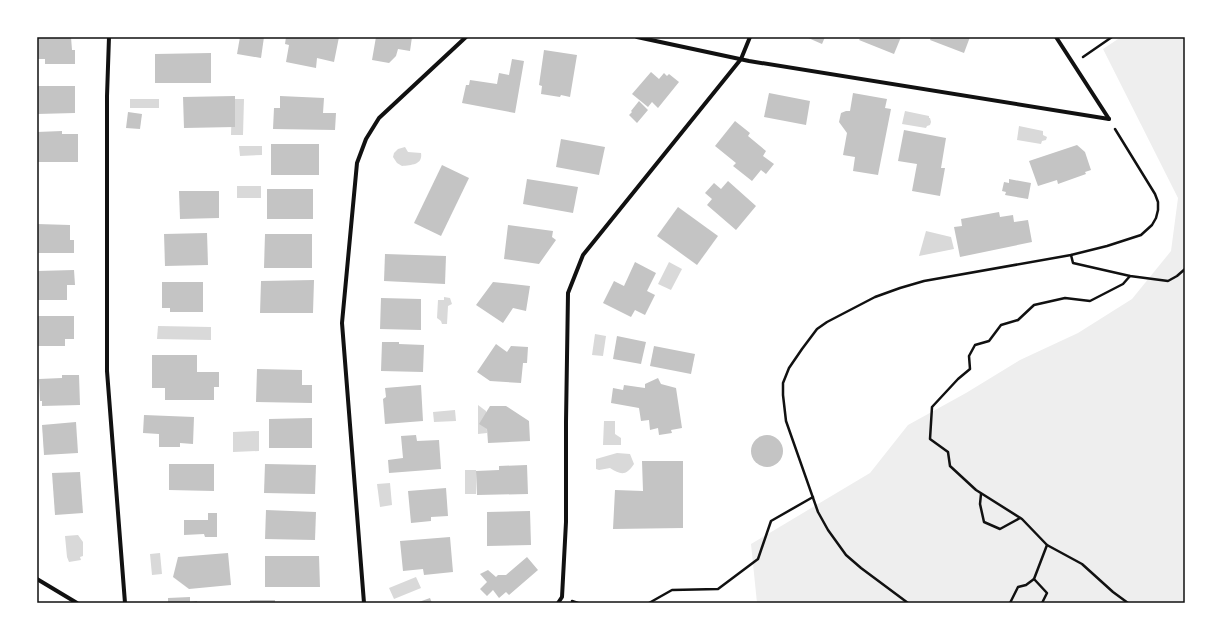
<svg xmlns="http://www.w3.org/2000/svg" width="1222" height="640" viewBox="0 0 1222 640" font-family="'Alegreya Sans',sans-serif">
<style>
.green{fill:#eee}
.water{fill:#d9d9d9}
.building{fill:#c4c4c4}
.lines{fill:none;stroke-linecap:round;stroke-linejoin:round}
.path{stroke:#111;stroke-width:2.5}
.minor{stroke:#111;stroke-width:4}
.neatline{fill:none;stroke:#111;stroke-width:1.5}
</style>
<rect width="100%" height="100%" fill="#fff"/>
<polygon class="green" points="1121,37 1185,37 1185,603 757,603 751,544 870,473 908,425 966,393 1020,360 1078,333 1132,299 1171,251 1178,198 1103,49"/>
<g class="water">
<rect x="130" y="99" width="29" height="9"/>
<polygon points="232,99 244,99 243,135 231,135"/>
<polygon points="905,111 929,116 929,118 930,118 931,122 930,125 927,126 926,128 902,124"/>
<polygon points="1019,126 1043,131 1043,135 1047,137 1046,140 1042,141 1041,144 1017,140"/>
<polygon points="239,146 262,146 262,155 240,156"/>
<path d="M405 147 408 152 421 153C423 165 411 165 402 166L397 163 393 157 394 153 398 149Z"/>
<rect x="237" y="186" width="24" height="12"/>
<polygon points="926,231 951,237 954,249 919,256"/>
<polygon points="669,262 682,269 671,290 658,284"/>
<polygon points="444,297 450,298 452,304 448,306 447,324 442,324 441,321 437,318 438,300 444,300"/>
<polygon points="158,326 211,327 211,340 157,339"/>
<polygon points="595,334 606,336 603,356 592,355"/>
<polygon points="478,405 486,411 487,433 478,434"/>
<polygon points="455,410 456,421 434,422 433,412"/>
<polygon points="604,421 615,421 615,434 621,438 621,445 603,445"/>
<polygon points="259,431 259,451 233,452 233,432"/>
<path d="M617 453 630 454 634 464C626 476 621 475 610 468L599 470 596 469V459Z"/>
<rect x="465" y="470" width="11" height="24"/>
<polygon points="390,483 392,505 380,507 377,484"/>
<polygon points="78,535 83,542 83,556 80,557 81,560 69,562 67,557 65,536"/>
<polygon points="160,553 162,574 152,575 150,554"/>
<polygon points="416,577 421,588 394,599 389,588"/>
</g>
<g class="building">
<polygon points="37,37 71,37 72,50 75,50 75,64 45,64 45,59 37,59"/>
<polygon points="240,37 264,37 261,58 237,54"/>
<polygon points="286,37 339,37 334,62 317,58 316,68 286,62 289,45 285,44"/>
<polygon points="376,37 412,37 410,51 398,49 396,56 389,63 372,60"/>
<polygon points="806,37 825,37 822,44"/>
<polygon points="861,37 901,37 894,54 859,40"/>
<polygon points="931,37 970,37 964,53 930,40"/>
<polygon points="544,50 577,55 570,97 561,95 560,97 541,94 542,86 539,85"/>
<polygon points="211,53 211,83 155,83 155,54"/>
<polygon points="512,59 524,61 515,113 462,103 466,85 469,85 470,80 497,84 499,73 509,75"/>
<polygon points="651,72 659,79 664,73 667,76 669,74 679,82 658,108 652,102 648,107 632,94"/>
<polygon points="37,86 75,86 75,113 37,114"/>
<polygon points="769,93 810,101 806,125 764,117"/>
<polygon points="853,93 887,99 885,108 891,109 878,175 853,171 855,157 843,155 847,133 839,122 841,113 846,111 850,111"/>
<polygon points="235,96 235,127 184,128 183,97"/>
<polygon points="280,96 324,98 323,113 336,113 335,130 273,129 274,108 280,108"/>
<polygon points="639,101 648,110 637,123 629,115 632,112 631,111"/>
<polygon points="128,112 142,114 140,129 126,128"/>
<polygon points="735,121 750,133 748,136 766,151 763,156 774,164 766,174 761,170 752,181 733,166 736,163 715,146"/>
<polygon points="904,130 946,138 941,168 945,168 940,196 912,191 917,164 898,161"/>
<polygon points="62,131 62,134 78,134 78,162 37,162 37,132"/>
<polygon points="561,139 605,147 599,175 556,167"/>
<rect x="271" y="144" width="48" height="31"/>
<polygon points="1077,145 1085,152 1091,170 1085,172 1086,174 1058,184 1057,180 1038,186 1029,161"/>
<polygon points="442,165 469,178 441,236 414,223"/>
<polygon points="527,179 578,187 573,213 523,204"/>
<polygon points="1009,179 1031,183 1028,199 1005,195 1006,192 1002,191 1004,182 1009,183"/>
<polygon points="728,181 756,206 736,230 707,205 712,199 705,193 714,183 721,189"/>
<rect x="267" y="189" width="46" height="30"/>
<polygon points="179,191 219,191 219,218 180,219"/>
<polygon points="678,207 718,236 697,265 657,236"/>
<polygon points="999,212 1000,217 1013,215 1014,222 1028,220 1032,242 960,257 954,227 962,226 961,219"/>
<polygon points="37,224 70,225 70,240 74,240 74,253 37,253"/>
<polygon points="508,225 553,231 552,237 556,240 539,264 504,259"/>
<polygon points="207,233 208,265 165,266 164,234"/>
<polygon points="265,234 312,234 312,268 264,268"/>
<polygon points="385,254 446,256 445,284 384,281"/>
<polygon points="635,262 656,273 647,291 655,295 645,315 635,310 631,317 603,303 614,281 624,286"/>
<polygon points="74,270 75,285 67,285 67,300 37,300 37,271"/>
<polygon points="314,280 313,313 260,313 261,281"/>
<polygon points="162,282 203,282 203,312 170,312 170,308 162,308"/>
<polygon points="493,282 530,286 526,311 513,308 503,323 476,305"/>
<polygon points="381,298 421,299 421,330 380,329"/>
<polygon points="38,316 74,316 74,339 65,339 65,346 37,346"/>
<polygon points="617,336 646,342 641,364 613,359"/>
<polygon points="382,342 399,342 399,344 424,345 423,372 381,371"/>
<polygon points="496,344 507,352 511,346 528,347 527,363 523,363 521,383 490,381 477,372"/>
<polygon points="654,346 695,354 691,374 650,366"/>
<polygon points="152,355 197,355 197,372 219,372 219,387 214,387 214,400 165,400 165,388 152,388"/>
<polygon points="257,369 302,370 302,385 312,385 312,403 256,402"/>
<polygon points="62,375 79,375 80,405 42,406 42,401 40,401 39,379 62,378"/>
<polygon points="658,378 661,384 676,388 682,428 671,430 672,433 659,435 658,428 650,430 649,420 641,421 639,408 611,403 613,388 623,390 624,385 645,388 645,384"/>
<polygon points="421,385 423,421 385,424 383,399 386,397 385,388"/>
<polygon points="490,406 506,406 529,421 530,441 488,443 487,429 479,424"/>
<polygon points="144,415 194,417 193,444 180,443 180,447 159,447 159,434 143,433"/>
<polygon points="312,418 312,448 269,448 269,419"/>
<polygon points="76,422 78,453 44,455 42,425"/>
<circle cx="767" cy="451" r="16"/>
<polygon points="416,435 417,441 439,440 441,469 389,473 388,460 403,458 401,436"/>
<polygon points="642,461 683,461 683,528 613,529 615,490 643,491"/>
<polygon points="169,464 214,464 214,491 169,490"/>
<polygon points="265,464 316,465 315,494 264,493"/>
<polygon points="527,465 528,494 477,495 476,471 499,470 499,466"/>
<polygon points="80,472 83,513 55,515 52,473"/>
<polygon points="446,488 448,516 431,517 431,521 411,523 408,491"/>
<polygon points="266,510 316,512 315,540 265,539"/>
<polygon points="530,511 531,545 487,546 487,512"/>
<polygon points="208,513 217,513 217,537 205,537 204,534 184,535 184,520 208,520"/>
<polygon points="450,537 453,572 424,575 423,569 403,571 400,541"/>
<polygon points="228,553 231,585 189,589 173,577 178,557"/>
<polygon points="265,556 319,556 320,587 265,587"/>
<polygon points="527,557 538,570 509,595 506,592 499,598 493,590 487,596 480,589 487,582 480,574 488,570 496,577 498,575 506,575"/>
<polygon points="190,597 190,602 197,601 197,603 168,603 168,598"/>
<polygon points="430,598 432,603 416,603"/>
<rect x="250" y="600" width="25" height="3"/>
</g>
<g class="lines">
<g class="path">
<polyline points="1083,57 1112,37"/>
<polyline points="1071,255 1073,263 1130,276 1168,281 1177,276 1185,269"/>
<polyline points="981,494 980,504 984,522 1000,529 1020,518"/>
<polyline points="1047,545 1082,564 1113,592 1128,603"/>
<polyline points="572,601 578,603"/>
<polyline points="649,603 672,590 718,589 758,559 771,521 813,497"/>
<polyline points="908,603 861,568 846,555 828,530 818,512 786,421 783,395 783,383 789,368 802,349 817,329 827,322 875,297 900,288 924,281 1071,255 1107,246 1141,235 1152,225 1156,218 1158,210 1158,202 1155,194 1115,129"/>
<polyline points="1010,603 1018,587 1026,585 1034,579"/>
<polyline points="1042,603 1047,593 1034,579 1047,545 1022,519 976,490 950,466 948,452 930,439 932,407 958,379 970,369 969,356 975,345 989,341 1001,325 1018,320 1034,305 1065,298 1090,301 1123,284 1130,276"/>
</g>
<g class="minor">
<polyline points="109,37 107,96 107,371 125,603"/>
<polyline points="637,37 749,61 1109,119"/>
<polyline points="1056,37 1109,119"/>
<polyline points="37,579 77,603"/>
<polyline points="364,603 342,323 357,163 366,139 379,118 466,37"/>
<polyline points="558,603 562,597 566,522 566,422 568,293 583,255 741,59 750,37"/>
</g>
</g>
<rect width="1222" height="640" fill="none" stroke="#ffffff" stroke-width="76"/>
<rect x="38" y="38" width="1146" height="564" class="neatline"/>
</svg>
